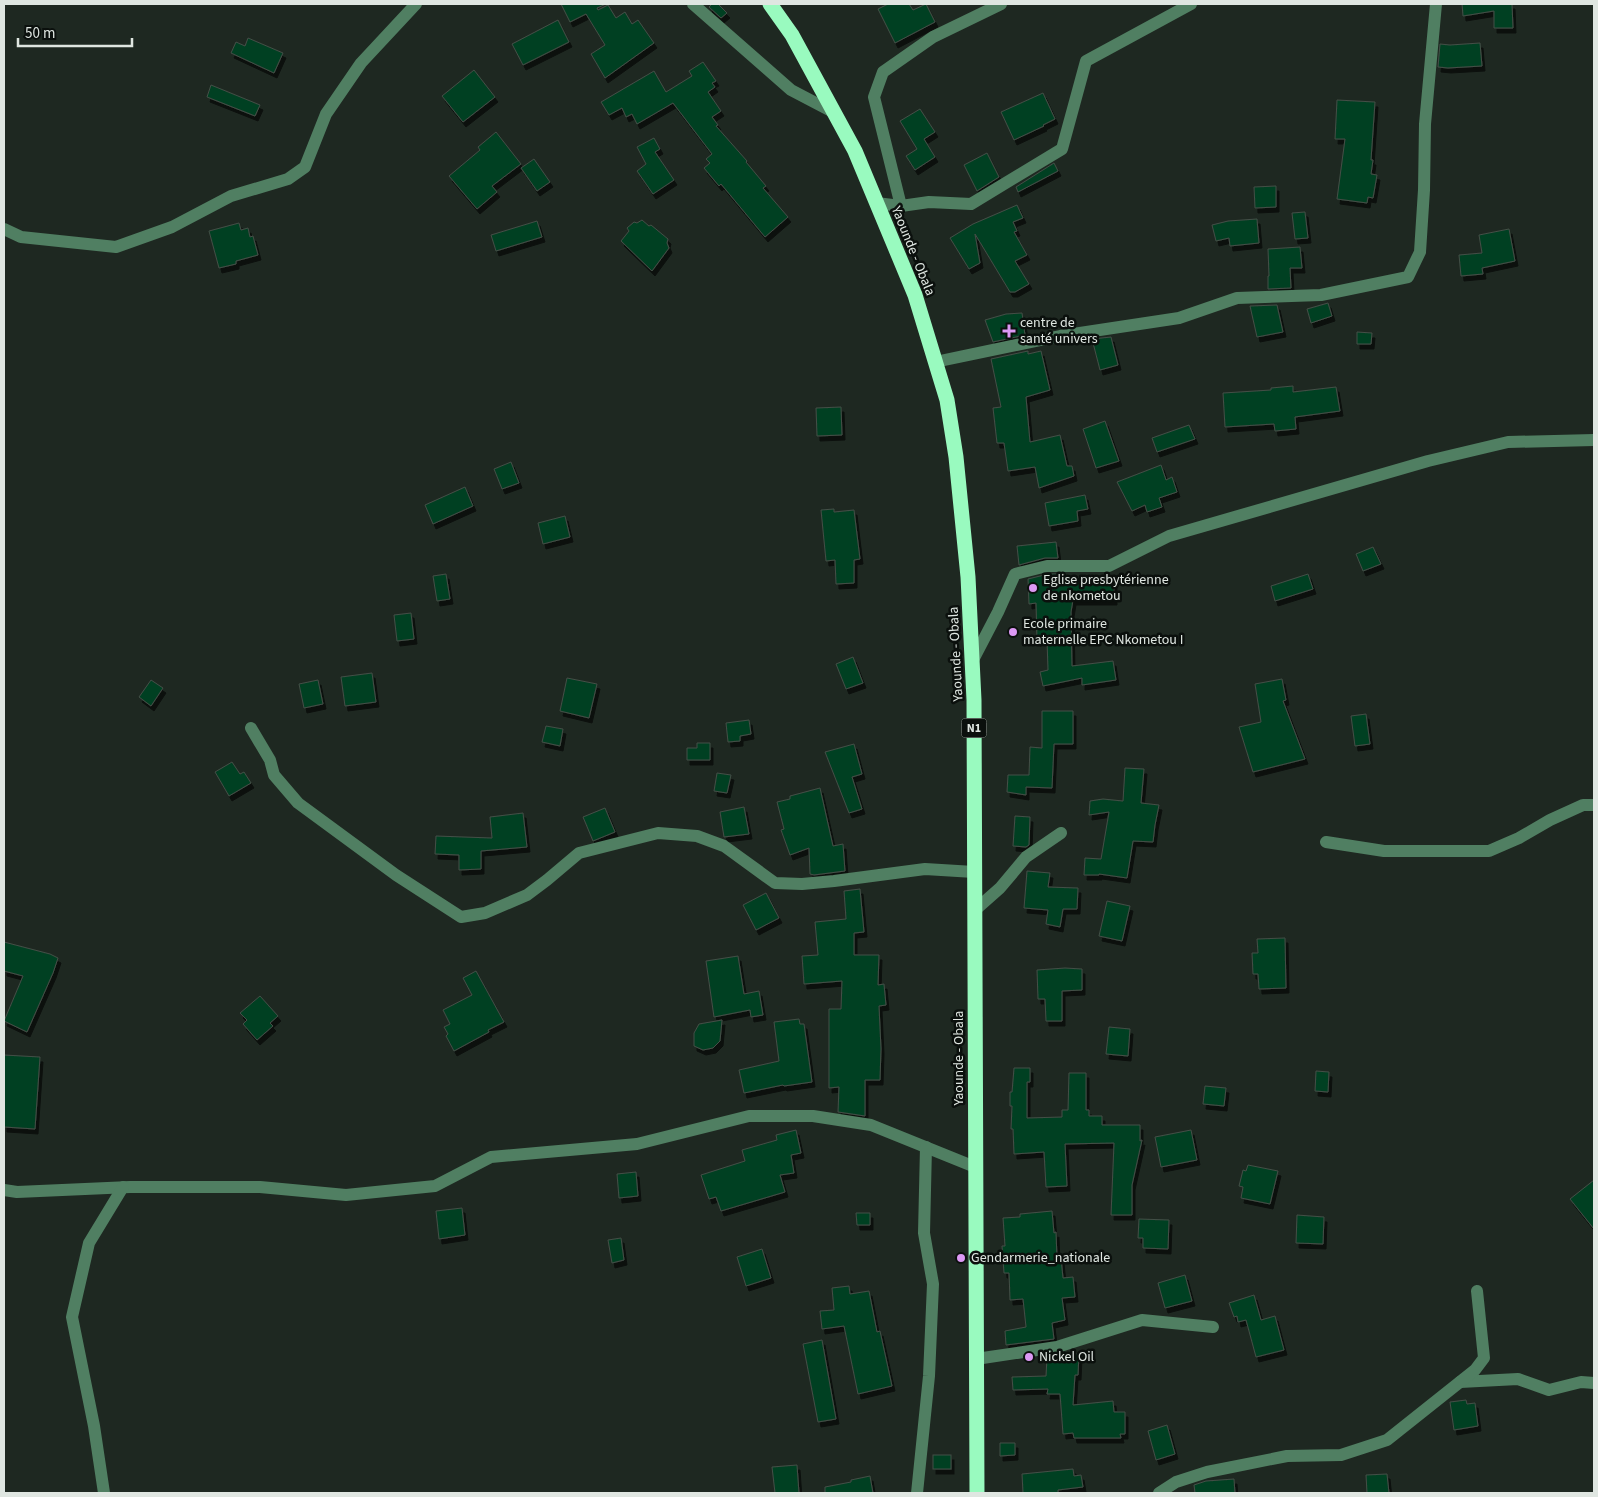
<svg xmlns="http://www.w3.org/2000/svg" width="1598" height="1497" viewBox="0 0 1598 1497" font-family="'Source Sans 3',sans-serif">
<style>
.building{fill:#053f24;stroke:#444f47;filter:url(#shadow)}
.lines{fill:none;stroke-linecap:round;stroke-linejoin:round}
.minor{stroke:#507f62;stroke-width:12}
.highway{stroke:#99fabf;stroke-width:15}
.poi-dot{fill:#dc99f4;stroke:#0b100d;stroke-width:2}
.labels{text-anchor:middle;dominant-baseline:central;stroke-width:5;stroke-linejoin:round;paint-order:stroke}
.shield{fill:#0b100d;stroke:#9fa6a1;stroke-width:1}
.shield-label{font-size:12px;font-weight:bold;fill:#dfe6e1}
.street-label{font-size:14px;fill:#dfe6e1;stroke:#0b100d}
.poi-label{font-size:14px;fill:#dfe6e1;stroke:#0b100d;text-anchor:start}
</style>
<defs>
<filter id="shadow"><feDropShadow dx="3" dy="5" stdDeviation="0" flood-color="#0009"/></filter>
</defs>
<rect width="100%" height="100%" fill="#1e2821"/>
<g class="building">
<polygon points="561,4 606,4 597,8 598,10 608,5 616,18 625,12 632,24 638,20 654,43 605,78 591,54 605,45 586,14 570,22"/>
<polygon points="712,4 718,4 727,13 721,18 709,7"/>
<polygon points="888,4 909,4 913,10 926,4 935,22 895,43 878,9"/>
<polygon points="1462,4 1512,4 1513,28 1494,28 1494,11 1463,16"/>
<polygon points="558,20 569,42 523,65 512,44"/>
<polygon points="248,38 283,53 274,73 231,53 236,42 245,46"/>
<polygon points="1480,43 1482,66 1448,68 1438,67 1440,44 1450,45"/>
<polygon points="703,62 716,81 712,83 715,87 708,92 721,111 712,117 718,125 716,126 747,161 746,162 766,186 763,188 788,217 765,237 721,184 719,186 704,168 710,163 706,159 712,154 673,103 637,124 632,114 626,117 622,108 609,115 601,102 654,71 666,92 692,76 689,71"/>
<polygon points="474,70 495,97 463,122 442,96"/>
<polygon points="211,85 260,105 255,116 207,97"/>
<polygon points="1043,93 1055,119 1043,125 1044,126 1014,140 1001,112"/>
<polygon points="1337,100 1375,102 1371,160 1373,160 1371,174 1377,175 1373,198 1368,197 1367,203 1337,199 1345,139 1335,139"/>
<polygon points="920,109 935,132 924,139 935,157 915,170 906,156 917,149 900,121"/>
<polygon points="496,132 521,164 492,186 497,192 477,209 449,176 480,150 478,147"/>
<polygon points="654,138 660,149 655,152 674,180 653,194 637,171 646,164 637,147"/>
<polygon points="987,153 999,177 977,191 964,165"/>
<polygon points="534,159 550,182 537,191 521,168"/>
<polygon points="1054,163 1058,171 1018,192 1016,187"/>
<polygon points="1276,186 1276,207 1255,208 1254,187"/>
<polygon points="1017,205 1023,218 1013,222 1017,231 1014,232 1027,255 1015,261 1029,284 1015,292 1010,292 975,234 980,263 969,269 950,238 973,224"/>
<polygon points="1305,212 1308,238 1295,239 1292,213"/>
<polygon points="1257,219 1259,243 1230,246 1229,238 1216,241 1212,225 1228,221"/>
<polygon points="642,220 649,226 651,225 668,239 667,243 669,248 652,271 621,241 629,231 627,228 634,222 637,223"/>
<polygon points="537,221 542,237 496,251 491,235"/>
<polygon points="239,223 241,230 248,228 250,237 253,236 258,255 236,261 236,264 219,268 209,231"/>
<polygon points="1509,229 1515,261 1482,268 1483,274 1461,276 1459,255 1482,253 1479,235"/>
<polygon points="1300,247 1302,268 1290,268 1291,288 1268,289 1268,276 1269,276 1268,249"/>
<polygon points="1328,303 1332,316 1311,323 1307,309"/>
<polygon points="1277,305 1283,332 1257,337 1250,306"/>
<polygon points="1022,313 1025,335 993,342 985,320 1006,314"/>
<polygon points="1357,332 1372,333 1371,344 1357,344"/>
<polygon points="1111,337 1118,365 1100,370 1092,339"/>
<polygon points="1028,351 1028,354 1041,351 1050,390 1026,397 1030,442 1060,435 1067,466 1072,466 1074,476 1039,488 1035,467 1008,471 1004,443 997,443 993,408 1001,407 991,359"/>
<polygon points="1293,386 1293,392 1336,387 1340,411 1295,417 1296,429 1275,431 1274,424 1225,427 1223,393 1271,390 1271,388"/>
<polygon points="841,407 842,435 817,436 816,408"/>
<polygon points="1105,421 1119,461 1096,468 1083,429"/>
<polygon points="1189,425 1195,439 1157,452 1152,438"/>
<polygon points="511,462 519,483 502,489 494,469"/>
<polygon points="1161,465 1166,480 1172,477 1177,492 1159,498 1162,507 1147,512 1145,505 1132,511 1117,482"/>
<polygon points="465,487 473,506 433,524 425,505"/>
<polygon points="1085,495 1088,509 1077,511 1078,521 1049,526 1045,503"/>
<polygon points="834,509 834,512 854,510 860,559 854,560 854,583 836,584 835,560 826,561 821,510"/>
<polygon points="565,516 570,537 543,544 538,523"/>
<polygon points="1056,542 1058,558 1045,558 1019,565 1017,546"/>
<polygon points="1373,547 1381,564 1363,571 1356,554"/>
<polygon points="446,574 450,599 437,601 433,576"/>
<polygon points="1048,574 1059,574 1060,578 1114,577 1114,600 1073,600 1071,612 1072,666 1113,661 1116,680 1082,685 1082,678 1043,686 1040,672 1048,670 1047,640 1037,641 1036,603 1029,604 1028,579"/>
<polygon points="1308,574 1313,589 1275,601 1271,586"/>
<polygon points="411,613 414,639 397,641 394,615"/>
<polygon points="853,657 863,683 846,689 836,664"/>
<polygon points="372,673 376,702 345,706 341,677"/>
<polygon points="567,678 597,684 589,718 560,711"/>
<polygon points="1282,679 1286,700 1283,701 1305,759 1253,772 1239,727 1261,722 1255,684"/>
<polygon points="151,680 163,688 151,706 139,697"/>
<polygon points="318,680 323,704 304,708 299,684"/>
<polygon points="1042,711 1073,711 1073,744 1054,744 1052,788 1026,787 1026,795 1007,792 1008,775 1029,775 1030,747 1042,748"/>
<polygon points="1366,714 1370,744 1355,746 1351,716"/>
<polygon points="749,720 751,734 740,736 740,741 728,742 726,723"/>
<polygon points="546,726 563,729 560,746 542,742"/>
<polygon points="697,743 710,743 710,760 687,760 687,748 697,748"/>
<polygon points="854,744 862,774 852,777 862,809 849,813 825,752"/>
<polygon points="232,762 240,774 244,772 251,783 229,796 215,772"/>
<polygon points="1125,768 1144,769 1141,803 1159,805 1155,825 1153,842 1133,841 1127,878 1099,874 1099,875 1084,875 1085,858 1101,859 1109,812 1089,815 1090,801 1103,799 1123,801"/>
<polygon points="717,773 731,775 727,793 714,791"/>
<polygon points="820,788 833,846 843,844 845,871 814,875 810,874 809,848 790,855 781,830 784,829 777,802 790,799 790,796"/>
<polygon points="744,807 749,834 724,837 720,812"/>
<polygon points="605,808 615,832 593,841 583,817"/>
<polygon points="523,813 527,847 481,851 481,869 459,870 459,855 435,854 436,836 492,838 490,817"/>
<polygon points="1015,816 1030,817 1029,845 1026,847 1013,846"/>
<polygon points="1027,871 1050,873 1048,887 1078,888 1077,909 1063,909 1060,927 1046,924 1048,910 1024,908"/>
<polygon points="860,889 864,932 854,933 854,955 879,955 878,985 884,984 886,1005 879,1006 881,1049 880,1080 865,1080 865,1116 838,1112 839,1087 829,1088 829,1009 841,1009 842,981 804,984 802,956 818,955 815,922 846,919 844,891"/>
<polygon points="766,893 779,918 756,930 743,905"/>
<polygon points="1107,901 1130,906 1122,941 1099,936"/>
<polygon points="1285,938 1286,988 1259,989 1258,974 1253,974 1252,953 1258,953 1257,939"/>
<polygon points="4,942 50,954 58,958 53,973 27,1032 4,1021 23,976 4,971"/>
<polygon points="738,956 744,994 759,991 763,1015 751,1017 750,1010 714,1017 706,961"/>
<polygon points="1065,968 1082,969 1082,990 1062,991 1062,1021 1046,1021 1045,999 1038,999 1037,970"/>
<polygon points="476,971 504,1022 488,1030 489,1032 454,1051 446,1036 448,1034 444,1027 450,1024 443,1010 472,995 463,978"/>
<polygon points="260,996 278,1016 270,1023 273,1026 257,1040 243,1024 247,1020 240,1013"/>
<polygon points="799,1019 800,1024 804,1024 812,1082 784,1086 783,1085 744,1093 739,1070 779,1061 774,1022"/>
<polygon points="722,1020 720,1041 713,1048 703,1050 694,1046 694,1033 699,1024"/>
<polygon points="1109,1027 1130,1029 1128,1056 1106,1054"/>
<polygon points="4,1055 40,1057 35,1129 4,1127"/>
<polygon points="1014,1068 1030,1068 1030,1082 1027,1082 1027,1118 1062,1117 1062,1110 1068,1110 1069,1073 1086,1073 1086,1110 1089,1110 1089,1116 1102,1116 1102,1125 1140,1125 1140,1141 1142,1140 1132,1185 1132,1215 1111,1215 1114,1143 1065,1144 1067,1186 1046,1187 1044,1152 1014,1154 1013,1129 1011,1129 1012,1106 1010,1106 1010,1092 1012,1092"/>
<polygon points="1316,1071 1329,1072 1328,1092 1315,1091"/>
<polygon points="1205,1086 1226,1088 1224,1106 1203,1104"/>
<polygon points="796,1130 801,1153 791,1155 794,1173 780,1175 785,1192 721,1211 716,1197 709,1199 701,1175 745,1161 742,1150 777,1140 776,1135"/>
<polygon points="1191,1130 1197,1160 1161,1167 1155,1137"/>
<polygon points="1248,1165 1278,1171 1270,1204 1241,1198 1243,1187 1239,1186 1243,1170 1246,1171"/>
<polygon points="636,1172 638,1196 619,1198 617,1174"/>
<polygon points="1594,1180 1594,1229 1570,1199"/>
<polygon points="462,1208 465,1235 439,1239 436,1211"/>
<polygon points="1052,1211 1054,1233 1056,1232 1057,1258 1061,1258 1063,1278 1073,1277 1075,1297 1062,1298 1065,1320 1052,1323 1054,1339 1006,1345 1005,1331 1026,1327 1023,1299 1010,1300 1009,1273 1004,1273 1002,1246 1005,1246 1003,1218 1020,1217 1020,1214"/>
<polygon points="856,1213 870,1213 870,1225 857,1225"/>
<polygon points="1297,1215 1324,1217 1323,1244 1296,1243"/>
<polygon points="1139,1219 1169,1220 1168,1249 1143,1248 1143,1238 1138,1238"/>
<polygon points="621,1238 624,1260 612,1263 608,1240"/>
<polygon points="762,1249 771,1278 746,1286 737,1257"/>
<polygon points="1185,1275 1192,1301 1165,1308 1158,1283"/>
<polygon points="849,1286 850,1294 869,1291 877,1332 880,1331 892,1386 858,1394 844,1326 822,1329 820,1311 834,1310 832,1288"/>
<polygon points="1254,1295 1261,1320 1275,1316 1284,1350 1256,1357 1246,1320 1238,1322 1237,1316 1234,1317 1229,1303"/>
<polygon points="822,1340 836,1419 818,1422 803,1344"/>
<polygon points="1063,1354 1079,1354 1078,1375 1075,1375 1073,1405 1113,1401 1114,1412 1125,1412 1125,1434 1120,1434 1121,1438 1074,1438 1073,1433 1063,1434 1060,1394 1047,1394 1048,1389 1013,1390 1012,1377 1046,1376 1047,1357"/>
<polygon points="1466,1400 1467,1404 1475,1403 1478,1426 1454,1430 1450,1402"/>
<polygon points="1167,1425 1175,1454 1156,1460 1148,1431"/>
<polygon points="1000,1443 1015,1443 1015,1455 1000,1456"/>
<rect x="933" y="1455" width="18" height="14"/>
<polygon points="797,1465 799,1493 775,1493 772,1467"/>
<polygon points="1073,1469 1074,1476 1081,1475 1083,1487 1058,1490 1058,1493 1023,1493 1022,1474"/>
<polygon points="1387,1474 1389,1493 1367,1493 1366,1475"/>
<polygon points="870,1476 873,1493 825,1493 825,1487 851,1482 851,1480"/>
<polygon points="1234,1479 1235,1493 1195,1493 1194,1485 1206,1481"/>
</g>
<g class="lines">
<g class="minor">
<polyline points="693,4 791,90 833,112"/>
<polyline points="876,203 901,206 929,202 971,204 1062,149 1086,61 1191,4"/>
<polyline points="901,206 874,97 883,72 933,37 1001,4"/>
<polyline points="4,229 21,237 116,247 172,227 231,196 288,179 305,167 326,114 361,63 416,4"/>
<polyline points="935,362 1060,336 1179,318 1237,298 1321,295 1408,277 1420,252 1424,190 1425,124 1436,4"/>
<polyline points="973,660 998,612 1015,574 1047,566 1109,566 1169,536 1428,461 1508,442 1594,440"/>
<polyline points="251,728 270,760 274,775 298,803 396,875 461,917 485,913 527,895 547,880 579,853 658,833 697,836 724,846 775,883 802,884 834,881 925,869 974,872"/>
<polyline points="1326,842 1384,851 1489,851 1519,838 1550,820 1583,805 1594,805"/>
<polyline points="974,911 1000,888 1026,857 1061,833"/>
<polyline points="4,1190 17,1192 130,1187 260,1187 346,1195 435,1186 491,1157 637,1144 749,1116 813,1116 871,1125 975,1167"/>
<polyline points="976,1359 1057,1347 1142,1320 1213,1327"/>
<polyline points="1460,1382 1518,1379 1549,1390 1581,1382 1594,1383"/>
<polyline points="104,1493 94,1426 72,1317 89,1243 123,1187"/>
<polyline points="917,1493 929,1376 933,1284 924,1233 926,1147"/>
<polyline points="1159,1493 1176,1482 1207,1472 1287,1456 1341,1455 1387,1440 1475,1370 1484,1358 1477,1291"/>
</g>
<polyline class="highway" points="770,4 792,35 855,151 915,295 947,400 956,457 968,577 974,700 977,1493"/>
</g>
<g class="poi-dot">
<path d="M1006.5 323.5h5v5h5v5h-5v5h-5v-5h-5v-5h5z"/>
<circle cx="1033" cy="588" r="5"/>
<circle cx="1013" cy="632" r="5"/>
<circle cx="961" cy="1258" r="5"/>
<circle cx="1029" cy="1357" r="5"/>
</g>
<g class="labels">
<rect class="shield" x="961.5" y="718.5" width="25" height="19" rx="4"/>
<g class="shield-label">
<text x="974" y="728">N1</text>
</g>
<g class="street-label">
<text transform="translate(913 251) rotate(68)">Yaounde - Obala</text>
<text transform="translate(956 654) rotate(-93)">Yaounde - Obala</text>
<text transform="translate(959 1058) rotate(-90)">Yaounde - Obala</text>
</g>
<g class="poi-label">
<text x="1020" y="323">centre de<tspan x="1020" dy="16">santé univers</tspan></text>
<text x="1043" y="580">Eglise presbytérienne<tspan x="1043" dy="16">de nkometou</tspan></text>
<text x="1023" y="624">Ecole primaire<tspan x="1023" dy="16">maternelle EPC Nkometou I</tspan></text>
<text x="971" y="1258">Gendarmerie_nationale</text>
<text x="1039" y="1357">Nickel Oil</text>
</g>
</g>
<rect width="1598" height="1497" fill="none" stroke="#dfe6e1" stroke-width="10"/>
<path d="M18 38v8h114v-8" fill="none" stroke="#dfe6e1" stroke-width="2.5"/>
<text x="25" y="38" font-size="15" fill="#dfe6e1" stroke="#0b100d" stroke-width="4" paint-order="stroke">50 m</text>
</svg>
